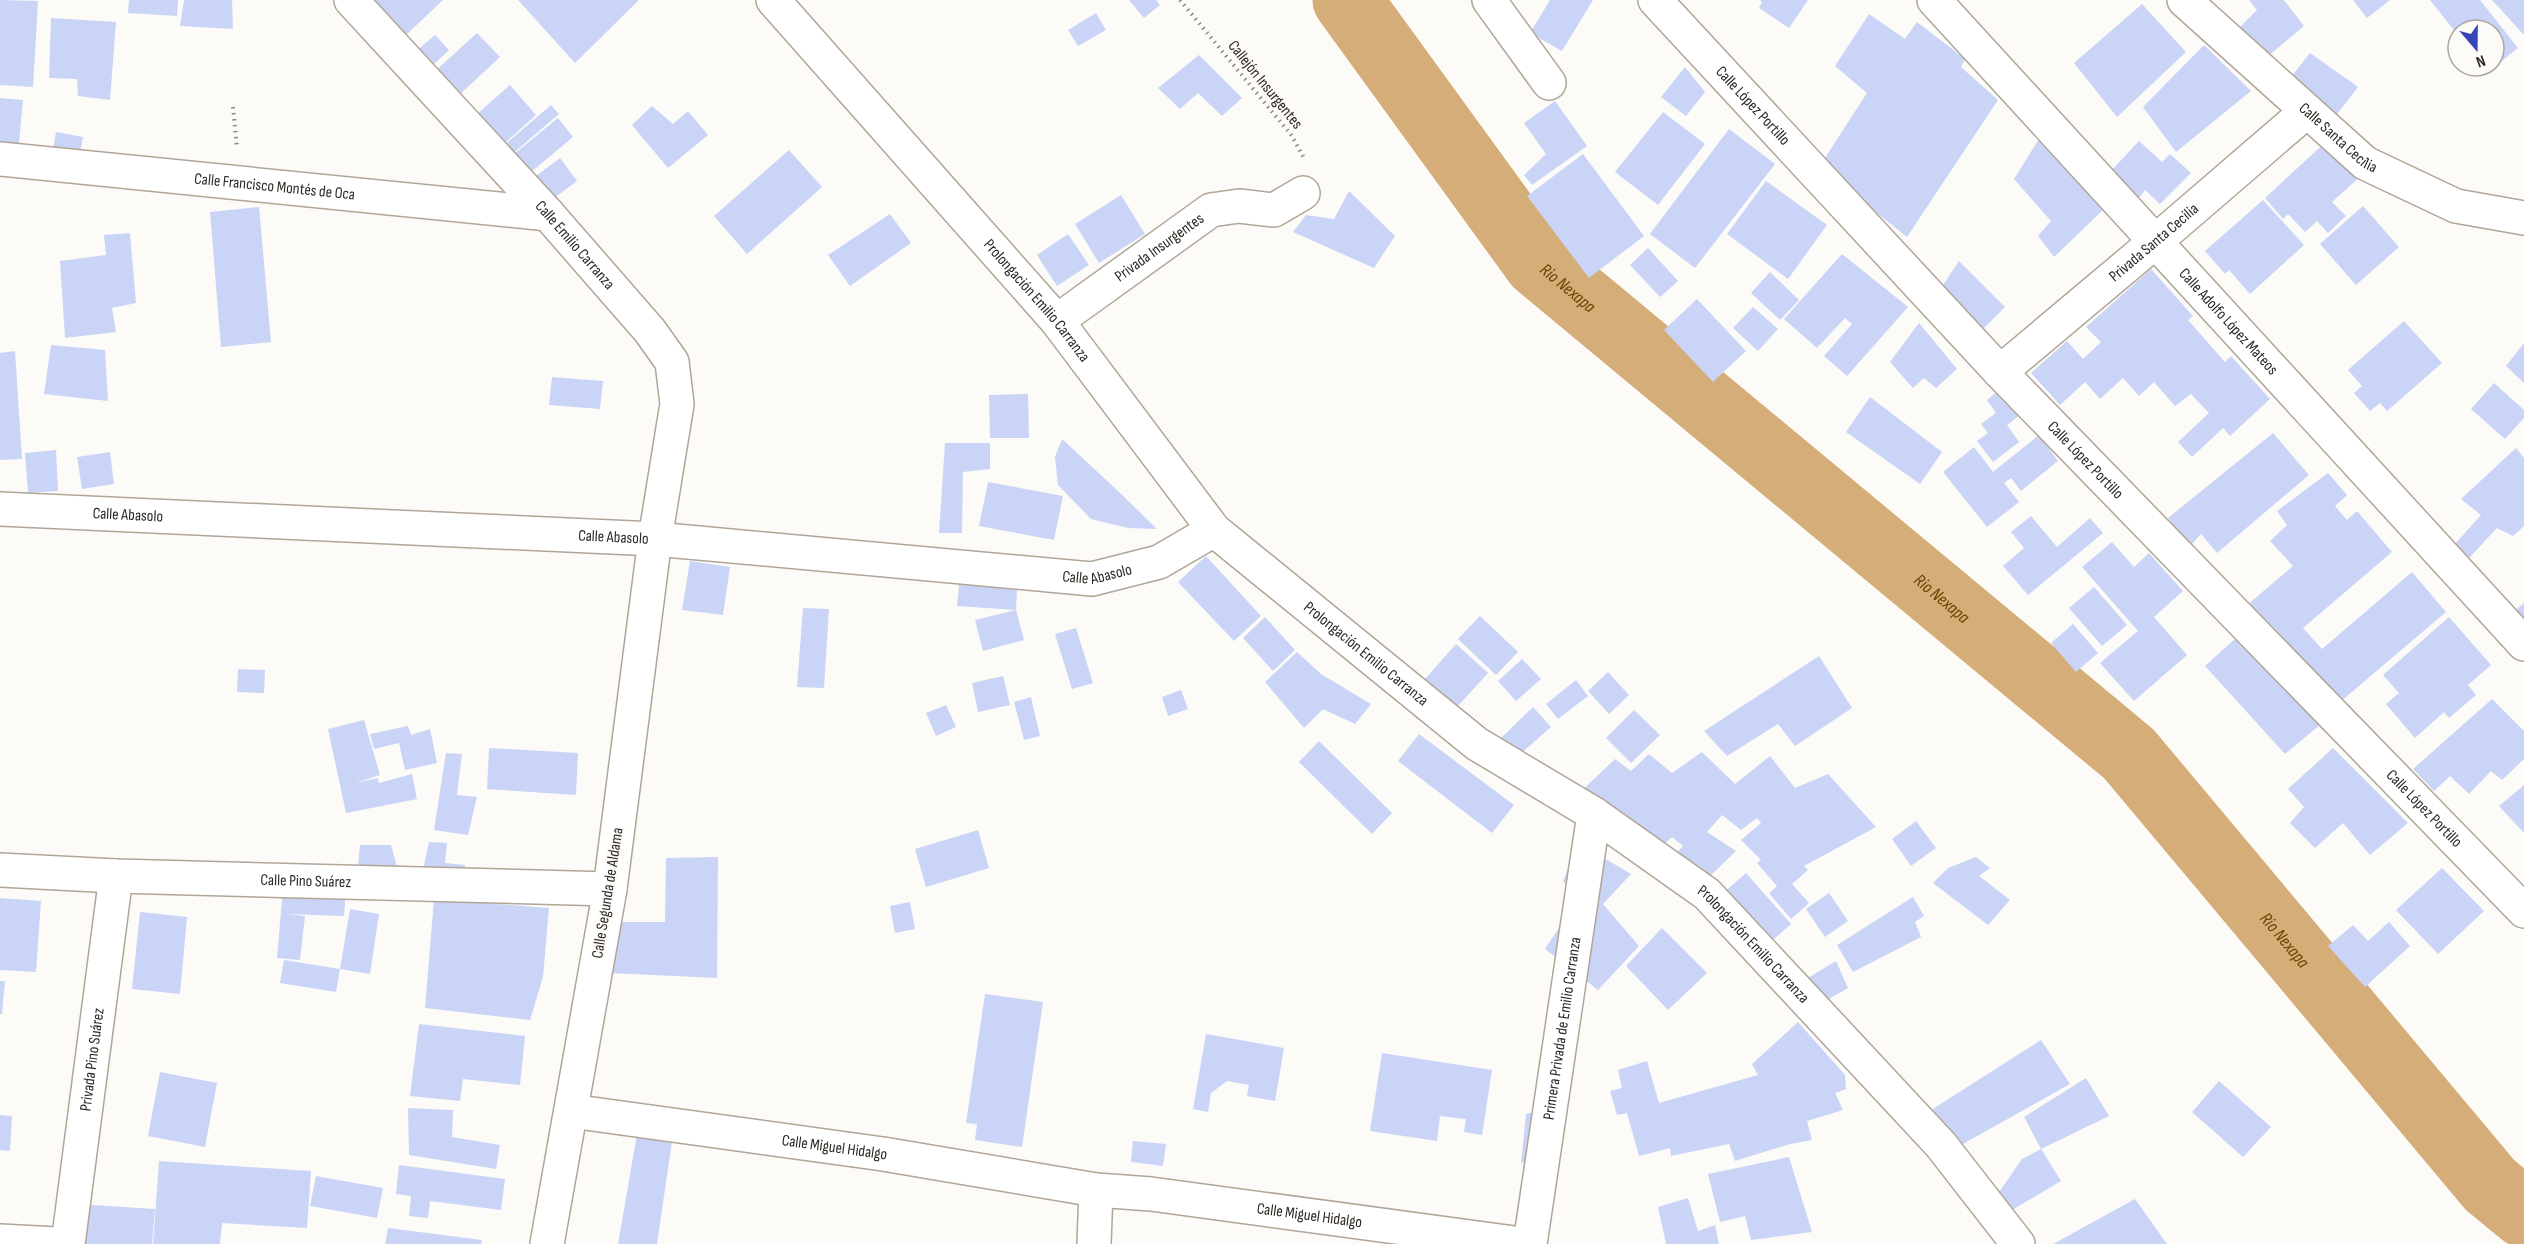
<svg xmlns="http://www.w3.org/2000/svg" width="2524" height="1244" viewBox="0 0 2524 1244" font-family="'Sofia Sans Condensed',sans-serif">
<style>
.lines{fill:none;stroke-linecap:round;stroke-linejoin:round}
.river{stroke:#d4ad78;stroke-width:69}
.building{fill:#c9d4f7}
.minor-casing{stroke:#b1a597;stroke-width:36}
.path{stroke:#8d8a86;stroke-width:4;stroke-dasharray:1.5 4.5;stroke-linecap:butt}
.minor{stroke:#fff;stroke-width:33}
.labels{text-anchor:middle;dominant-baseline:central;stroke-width:4.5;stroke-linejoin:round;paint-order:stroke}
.street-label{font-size:16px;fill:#2e2924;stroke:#fdfbf8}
.water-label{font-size:18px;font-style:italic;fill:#694400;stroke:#fdfbf8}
</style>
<rect width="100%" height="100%" fill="#fdfbf8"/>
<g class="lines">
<path class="river" id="s1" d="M1347 0 1538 263 2129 754 2490 1185 2524 1213"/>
</g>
<g class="building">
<polygon points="0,0 38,1 33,87 0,85"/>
<polygon points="129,0 178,0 177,16 128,13"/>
<polygon points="184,0 232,0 233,29 180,26"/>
<polygon points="372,0 443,0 405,36"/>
<polygon points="518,0 639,0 575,63"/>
<polygon points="1129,0 1156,0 1160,5 1144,18"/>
<polygon points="1550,0 1593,0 1562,51 1530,33"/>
<polygon points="1760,0 1808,0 1789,28 1759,8 1762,2"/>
<polygon points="2249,0 2284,0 2304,26 2261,62 2235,32 2257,10"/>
<polygon points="2353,0 2390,0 2367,18"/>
<polygon points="2430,0 2480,0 2518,48 2488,72 2483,66 2494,66 2494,30 2458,30 2458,35"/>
<polygon points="2492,0 2524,0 2524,35"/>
<polygon points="2142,4 2186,52 2117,117 2074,63"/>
<polygon points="1096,13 1106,30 1078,46 1068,30"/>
<polygon points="1869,14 1905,39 1917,22 1965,59 1961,67 1998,100 1907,237 1867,205 1821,164 1867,93 1835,66"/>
<polygon points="51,18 116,22 110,100 78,96 77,79 49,78"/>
<polygon points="477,33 500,57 456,98 433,73"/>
<polygon points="435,35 449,50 430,68 415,52"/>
<polygon points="2204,45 2251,91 2176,152 2143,107"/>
<polygon points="2310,53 2358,87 2331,122 2283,87"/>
<polygon points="1199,55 1242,98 1222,116 1198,93 1180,109 1158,88"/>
<polygon points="1685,67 1705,92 1686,116 1661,97"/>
<polygon points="510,85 536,115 496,151 469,121"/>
<polygon points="0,98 23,100 18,154 0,152"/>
<polygon points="1555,101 1587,146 1532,185 1524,175 1546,154 1524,123"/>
<polygon points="551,105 559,114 510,156 502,147"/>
<polygon points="652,106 673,124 688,111 708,135 668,168 632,125"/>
<polygon points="1663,112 1705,144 1658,205 1615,172"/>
<polygon points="558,118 573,137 524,178 508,159"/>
<polygon points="1729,129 1775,164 1695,268 1650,234"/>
<polygon points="56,132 83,137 78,164 51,160"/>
<polygon points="2330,138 2363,174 2332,202 2346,216 2328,233 2317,221 2305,232 2288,214 2283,219 2265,198"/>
<polygon points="2039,139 2104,209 2054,257 2038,236 2051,221 2014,179"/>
<polygon points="2139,141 2162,162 2170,154 2191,173 2160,204 2145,190 2139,198 2111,171"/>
<polygon points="789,150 822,187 747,254 714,216"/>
<polygon points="1583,154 1644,236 1589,278 1527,196"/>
<polygon points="560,158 577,181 546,204 529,181"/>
<polygon points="1766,181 1827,225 1788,279 1727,234"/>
<polygon points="1349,191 1395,236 1374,268 1293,232 1306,215 1334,219"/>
<polygon points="1121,195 1145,234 1099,263 1075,224"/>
<polygon points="2263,200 2304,245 2250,294 2229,270 2225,274 2205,251"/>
<polygon points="2363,206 2399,247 2356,285 2320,244"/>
<polygon points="259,207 271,342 221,347 210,212"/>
<polygon points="890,214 911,243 850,286 828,255"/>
<polygon points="130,233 136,303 112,308 116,332 65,338 60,261 106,255 104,235"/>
<polygon points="1068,234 1089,265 1057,286 1037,255"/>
<polygon points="1648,248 1678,281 1660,297 1630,265"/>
<polygon points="1842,254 1908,307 1847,376 1824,356 1852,324 1845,318 1817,348 1784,319"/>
<polygon points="1959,261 2005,307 1980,332 1939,291"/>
<polygon points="2151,269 2193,316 2188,320 2225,362 2231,356 2270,399 2230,436 2223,428 2192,457 2178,442 2209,413 2191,394 2175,406 2154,382 2139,396 2123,378 2100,399 2085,382 2060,405 2031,373 2067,341 2083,359 2101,342 2086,327"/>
<polygon points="1770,272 1799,300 1780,320 1751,293"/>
<polygon points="1697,299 1746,351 1713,382 1664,330"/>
<polygon points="1753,307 1778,329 1758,351 1733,328"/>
<polygon points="2404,321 2442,363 2387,411 2380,403 2370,411 2354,393 2362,386 2348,370"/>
<polygon points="1919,323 1957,369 1936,388 1924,378 1913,388 1890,362"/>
<polygon points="2524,343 2524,383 2506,366"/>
<polygon points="51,345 105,350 108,401 44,394"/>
<polygon points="15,351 22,459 0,460 0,353"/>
<polygon points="552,377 603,381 600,409 549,405"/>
<polygon points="2494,383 2524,410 2524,418 2505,439 2471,409"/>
<polygon points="2000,389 2020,415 2007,425 2019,442 1993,462 1977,441 1988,433 1981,424 1996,413 1987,400"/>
<polygon points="1028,394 1029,438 990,438 989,395"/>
<polygon points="1870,397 1942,452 1920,484 1846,432"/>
<polygon points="2273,433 2309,475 2217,553 2201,534 2188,548 2168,518"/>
<polygon points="2039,435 2058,461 2021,491 2011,478 2004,483 2019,502 1987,527 1943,472 1974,447 1993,472"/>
<polygon points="1062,439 1118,491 1157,529 1128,528 1091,519 1058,485 1055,457"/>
<polygon points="945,443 990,443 990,469 963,472 962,533 939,533"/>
<polygon points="2516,448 2524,458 2524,526 2513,536 2497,528 2469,558 2455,544 2481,515 2461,499"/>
<polygon points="56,450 58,491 28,493 25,453"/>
<polygon points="110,452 114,484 82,489 77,457"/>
<polygon points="2328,473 2347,495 2335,506 2347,520 2357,511 2392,552 2303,628 2322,649 2412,572 2446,612 2333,708 2246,606 2293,566 2270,541 2287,525 2277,511"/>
<polygon points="988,482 1063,496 1054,540 979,526"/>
<polygon points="2031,516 2057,547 2090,518 2103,533 2028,595 2003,566 2024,548 2011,532"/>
<polygon points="2112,542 2134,567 2149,553 2183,591 2154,617 2187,655 2134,701 2100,663 2138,631 2082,567"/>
<polygon points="1206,556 1261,616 1234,641 1178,582"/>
<polygon points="690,561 730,567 723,615 682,610"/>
<polygon points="959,584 1017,587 1016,610 1024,640 983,651 975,620 1016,610 957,606"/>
<polygon points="2094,587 2127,625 2102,646 2069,608"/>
<polygon points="2524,603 2524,636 2506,618"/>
<polygon points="803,608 829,609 824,688 797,687"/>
<polygon points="1480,616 1518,652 1496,675 1458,639"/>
<polygon points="1265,617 1295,650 1273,671 1243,638"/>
<polygon points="2449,617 2491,665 2468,685 2476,695 2449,718 2444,712 2415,738 2386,704 2399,693 2383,675"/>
<polygon points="2073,624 2098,653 2076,672 2051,643"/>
<polygon points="1076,628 1093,683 1072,689 1055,634"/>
<polygon points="2238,636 2321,724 2285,754 2205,666"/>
<polygon points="1456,644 1488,673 1457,707 1425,679"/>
<polygon points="1297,652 1321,674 1371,704 1355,724 1323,709 1304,728 1265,682"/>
<polygon points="1819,656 1852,708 1795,746 1778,724 1727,756 1704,731"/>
<polygon points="1522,659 1541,679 1516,701 1498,681"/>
<polygon points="238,669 265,670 264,693 237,692"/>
<polygon points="1608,672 1629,695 1609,714 1588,691"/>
<polygon points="1003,676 1010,705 978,712 972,683"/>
<polygon points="1576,680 1588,696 1558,719 1546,704"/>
<polygon points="1181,690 1188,709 1168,716 1162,697"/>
<polygon points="1031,697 1040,736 1024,740 1014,702"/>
<polygon points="2492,699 2524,731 2524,759 2502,780 2491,771 2469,794 2450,776 2434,791 2413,769"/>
<polygon points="946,705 956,727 936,736 926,713"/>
<polygon points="1533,707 1551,727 1518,756 1501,738"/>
<polygon points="1634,710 1660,735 1631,763 1606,738"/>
<polygon points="364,720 380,775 355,783 378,778 379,783 412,774 417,799 346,813 328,729"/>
<polygon points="408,726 411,735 430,729 437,763 405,770 399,743 374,749 370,734"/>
<polygon points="1419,734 1514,805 1492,833 1398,761"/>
<polygon points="1319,741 1392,813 1372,834 1299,762"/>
<polygon points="489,748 578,753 576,795 487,789"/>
<polygon points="2333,748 2408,823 2370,855 2343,823 2315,848 2290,823 2304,807 2288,789"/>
<polygon points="1702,752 1735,784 1770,756 1795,788 1828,774 1876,827 1804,866 1808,870 1792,884 1809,903 1791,919 1769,893 1777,886 1757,863 1761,860 1741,840 1761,823 1757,818 1741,830 1722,815 1707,832 1736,851 1707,879 1675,855 1683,846 1672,837 1656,851 1574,798 1615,759 1631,771 1649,754 1672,773"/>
<polygon points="446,753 462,754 457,795 477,797 468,835 434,830"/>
<polygon points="2524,785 2524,833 2499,806"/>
<polygon points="1916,821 1936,848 1911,866 1892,839"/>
<polygon points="978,830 989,868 926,887 915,849"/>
<polygon points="429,842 447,843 445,863 465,865 465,876 423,870"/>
<polygon points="1577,842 1631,874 1603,904 1639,946 1598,990 1545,949 1582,893 1563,882"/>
<polygon points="360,845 391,845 397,867 358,867"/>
<polygon points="718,857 717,978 609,973 612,922 665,922 666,858"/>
<polygon points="1976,857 1990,868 1979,876 2010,900 1988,925 1933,883 1948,868"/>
<polygon points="2442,868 2484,911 2438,954 2396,910"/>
<polygon points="1746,873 1791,924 1766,946 1721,895"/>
<polygon points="283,888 346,890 344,916 286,914 305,916 300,960 277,958"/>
<polygon points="1829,893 1848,921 1825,937 1806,909"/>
<polygon points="1913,897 1924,916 1915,922 1921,937 1853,972 1837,945"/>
<polygon points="0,898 41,901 36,972 0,970"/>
<polygon points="434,899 549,908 543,977 530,1020 425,1008"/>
<polygon points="910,902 915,929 895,933 890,906"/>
<polygon points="350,909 379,914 370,974 340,969"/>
<polygon points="140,912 187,917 180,994 132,989"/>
<polygon points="2389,922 2410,946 2365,987 2328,946 2353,925 2368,941"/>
<polygon points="1662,928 1707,973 1668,1010 1626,966"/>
<polygon points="284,960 340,969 336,992 280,983"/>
<polygon points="1836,961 1848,988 1822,1003 1806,979"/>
<polygon points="0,981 5,981 2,1014 0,1014"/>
<polygon points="985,994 1043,1002 1022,1147 975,1140 977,1124 966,1123"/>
<polygon points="1798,1022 1845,1075 1846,1089 1835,1093 1843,1110 1807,1121 1812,1140 1790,1144 1735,1161 1729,1144 1671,1156 1670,1148 1639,1156 1627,1113 1617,1115 1610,1091 1622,1088 1618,1070 1647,1061 1659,1103 1758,1075 1752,1064"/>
<polygon points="419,1024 525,1036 520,1085 463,1079 460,1101 410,1096"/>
<polygon points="1206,1034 1284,1048 1275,1101 1247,1096 1249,1085 1227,1081 1211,1093 1208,1112 1193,1109"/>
<polygon points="2041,1040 2070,1084 1954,1149 1928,1112"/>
<polygon points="1382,1053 1492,1070 1482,1135 1464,1132 1466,1119 1440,1116 1437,1141 1370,1131"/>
<polygon points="160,1072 217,1083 205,1147 148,1136"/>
<polygon points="2086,1078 2109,1116 2041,1149 2024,1117"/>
<polygon points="2219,1081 2271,1127 2243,1157 2192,1112"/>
<polygon points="408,1108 453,1110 452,1137 500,1145 496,1169 409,1155"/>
<polygon points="1549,1108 1545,1156 1521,1163 1526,1114"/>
<polygon points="0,1115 12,1116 10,1151 0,1150"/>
<polygon points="637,1134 672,1141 657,1244 618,1244"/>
<polygon points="1133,1141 1166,1144 1163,1166 1131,1162"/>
<polygon points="2041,1149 2061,1181 2007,1213 1997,1195 2022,1159"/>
<polygon points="1789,1157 1812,1232 1751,1240 1745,1216 1720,1222 1708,1174"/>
<polygon points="159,1161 311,1171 307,1228 222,1223 220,1244 153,1244"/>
<polygon points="399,1165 505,1179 501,1210 430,1201 428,1218 409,1216 411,1196 396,1194"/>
<polygon points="316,1176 383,1188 377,1218 310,1206"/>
<polygon points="1688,1198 1698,1231 1715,1225 1719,1244 1666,1244 1658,1207"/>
<polygon points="2135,1199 2167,1244 2053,1244"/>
<polygon points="77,1204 155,1209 152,1244 73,1244"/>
<polygon points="388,1228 482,1240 481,1244 385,1244"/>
</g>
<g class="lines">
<g class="minor-casing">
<g id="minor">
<path id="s2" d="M351 0 548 214 650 331 672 362 677 404 655 539 610 889 547 1244"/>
<path id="s3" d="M773 0 1057 321 1214 530 1477 744 1594 814 1707 894 1941 1145 2018 1244"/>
<polyline points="1489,0 1549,83"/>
<path id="s4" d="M1655 0 2000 372 2524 911"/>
<path id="s5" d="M1934 0 2524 644"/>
<path id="s6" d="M2184 0 2365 163 2456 206 2524 218"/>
<path id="s7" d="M0 159 548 214"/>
<path id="s8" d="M1057 321 1211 210 1239 206 1274 210 1303 193"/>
<path id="s9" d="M2000 372 2156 241 2307 111"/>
<path id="s10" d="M0 509 655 539 1092 579 1159 562 1214 530"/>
<path id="s11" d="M0 870 116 876 610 889"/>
<path id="s12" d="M571 1111 883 1154 1096 1190 1151 1194 1522 1244"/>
<polyline points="0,1241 57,1244"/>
<path id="s13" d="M68 1244 116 876"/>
<polyline points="1094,1244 1096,1190"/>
<path id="s14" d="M1530 1244 1594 814"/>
</g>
</g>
<g class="path">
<polyline points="1180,0 1292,136 1304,158"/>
<polyline points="233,107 237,148"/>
</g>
<use href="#minor" class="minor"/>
</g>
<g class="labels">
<g class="street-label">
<text transform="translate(1265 85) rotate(51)">Callejón Insurgentes</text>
<text stroke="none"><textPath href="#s4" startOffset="144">Calle López Portillo</textPath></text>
<text stroke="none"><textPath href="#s6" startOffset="207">Calle Santa Cecilia</textPath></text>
<text stroke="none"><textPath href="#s7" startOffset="276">Calle Francisco Montés de Oca</textPath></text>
<text stroke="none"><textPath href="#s9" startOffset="201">Privada Santa Cecilia</textPath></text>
<text stroke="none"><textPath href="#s2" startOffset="332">Calle Emilio Carranza</textPath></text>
<text stroke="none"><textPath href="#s8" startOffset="126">Privada Insurgentes</textPath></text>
<text stroke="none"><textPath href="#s3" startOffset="400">Prolongación Emilio Carranza</textPath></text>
<text stroke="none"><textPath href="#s5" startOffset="436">Calle Adolfo López Mateos</textPath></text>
<text stroke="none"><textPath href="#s4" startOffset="630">Calle López Portillo</textPath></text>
<text stroke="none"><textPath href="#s10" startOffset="128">Calle Abasolo</textPath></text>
<text stroke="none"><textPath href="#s10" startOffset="614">Calle Abasolo</textPath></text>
<text stroke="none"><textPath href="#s10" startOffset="1100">Calle Abasolo</textPath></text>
<text stroke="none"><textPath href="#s3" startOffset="886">Prolongación Emilio Carranza</textPath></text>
<text stroke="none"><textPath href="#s4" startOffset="1116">Calle López Portillo</textPath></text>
<text stroke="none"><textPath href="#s11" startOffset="306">Calle Pino Suárez</textPath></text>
<text transform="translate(608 893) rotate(-81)">Calle Segunda de Aldama</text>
<text stroke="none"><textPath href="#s3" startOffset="1372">Prolongación Emilio Carranza</textPath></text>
<text stroke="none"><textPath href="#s14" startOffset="218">Primera Privada de Emilio Carranza</textPath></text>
<text stroke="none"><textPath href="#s13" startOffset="186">Privada Pino Suárez</textPath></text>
<text stroke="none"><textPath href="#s12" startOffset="266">Calle Miguel Hidalgo</textPath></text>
<text stroke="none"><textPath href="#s12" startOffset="746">Calle Miguel Hidalgo</textPath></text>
</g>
<g class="water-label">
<text stroke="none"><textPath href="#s1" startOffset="364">Rio Nexapa</textPath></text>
<text stroke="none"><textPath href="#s1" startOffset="850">Rio Nexapa</textPath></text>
<text stroke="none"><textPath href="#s1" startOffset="1336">Rio Nexapa</textPath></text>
</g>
</g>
<g transform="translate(2476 48) rotate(160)"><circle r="28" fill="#fdfbf8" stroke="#aaa7a3" stroke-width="1.5"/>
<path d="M0-4.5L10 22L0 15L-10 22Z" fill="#3645b7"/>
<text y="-9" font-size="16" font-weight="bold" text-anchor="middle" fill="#2e2924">N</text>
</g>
</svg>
